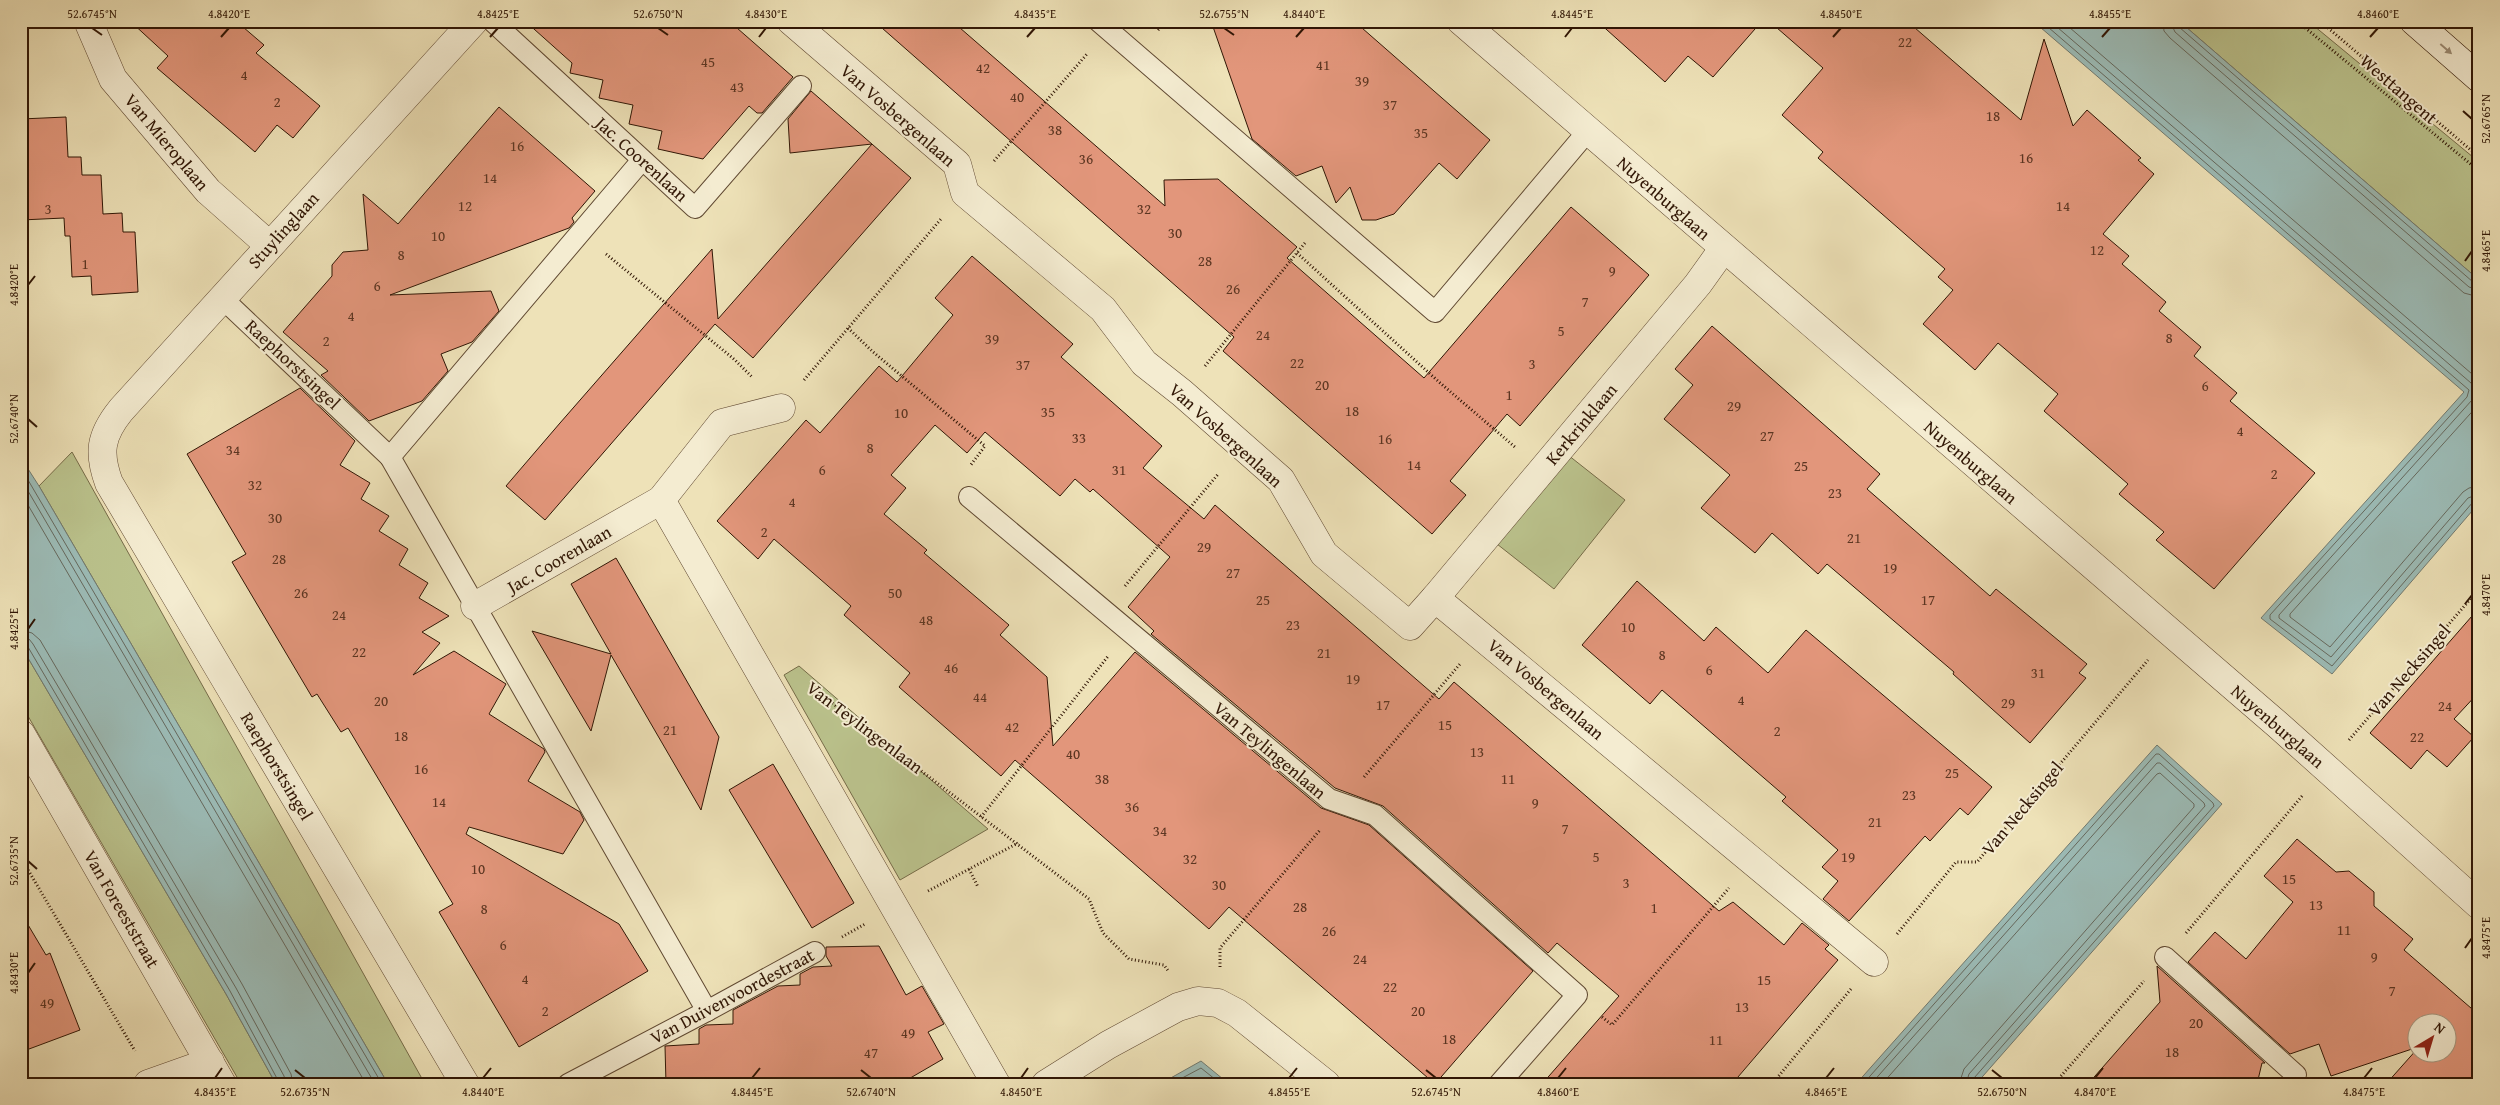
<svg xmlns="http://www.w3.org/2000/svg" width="2500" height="1105" viewBox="0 0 2500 1105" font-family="'Gentium Book Plus',serif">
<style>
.green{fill:#bbc38d;stroke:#766c49}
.water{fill:#9cbcb7;stroke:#717a70}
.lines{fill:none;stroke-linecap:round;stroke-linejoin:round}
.shore{stroke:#66695e;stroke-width:1}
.building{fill:#e2967b;stroke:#301605}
.lane-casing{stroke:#604932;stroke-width:22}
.street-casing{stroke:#604932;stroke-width:29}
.secondary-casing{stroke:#301605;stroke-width:29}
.path{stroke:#301605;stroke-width:3;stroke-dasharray:1 2.5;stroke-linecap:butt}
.lane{stroke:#f4ecd1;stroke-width:20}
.street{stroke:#f4ecd1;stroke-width:28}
.secondary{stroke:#f4ecd1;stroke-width:28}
.oneway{fill:#9c8c75}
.ticks{fill:none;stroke:#301605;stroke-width:2}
.labels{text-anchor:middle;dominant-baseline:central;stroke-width:4;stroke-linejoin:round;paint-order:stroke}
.number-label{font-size:15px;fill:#5c3622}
.street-label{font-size:18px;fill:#301605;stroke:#f4ecd1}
.neatline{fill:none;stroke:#301605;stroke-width:2}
.ticks-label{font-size:12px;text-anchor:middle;fill:#301605}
</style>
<rect width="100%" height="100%" fill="#eee2b8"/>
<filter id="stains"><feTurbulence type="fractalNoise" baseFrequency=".004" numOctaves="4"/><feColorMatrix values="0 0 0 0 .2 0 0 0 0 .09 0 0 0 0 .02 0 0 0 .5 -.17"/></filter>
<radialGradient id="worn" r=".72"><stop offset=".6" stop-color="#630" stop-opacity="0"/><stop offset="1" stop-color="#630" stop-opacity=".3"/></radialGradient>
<g class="green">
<polygon points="2179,21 2308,21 2479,162 2479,280"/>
<polygon points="72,452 425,1084 388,1084 39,486"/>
<polygon points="1568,455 1625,500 1554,589 1497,544"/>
<polygon points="21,646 226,994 276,1084 241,1084 21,704"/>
<polygon points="799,666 988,829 900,880 784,675"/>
</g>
<g class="water">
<polygon points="2033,21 2179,21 2479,280 2479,503 2332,674 2261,618 2464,392"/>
<polygon points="21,458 39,486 388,1084 276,1084 226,994 21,646"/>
<polygon points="2157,745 2222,804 1976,1084 1856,1084"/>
<polygon points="1201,1061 1229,1084 1160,1084"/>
</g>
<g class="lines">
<g class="shore">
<polyline points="2041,21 2469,390 2467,397 2270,615 2270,619 2332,666 2473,502 2479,500"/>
<polyline points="2050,21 2471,383 2475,388 2472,400 2279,615 2279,618 2331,657 2468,498 2479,494"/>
<polyline points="2062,21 2479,380"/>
<polyline points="2163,21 2164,31 2170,38 2464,293 2479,297"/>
<polyline points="2170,21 2175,32 2469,287 2479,290"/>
<polyline points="2177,21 2179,27 2473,282 2479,284"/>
<polyline points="2479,404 2290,614 2290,617 2330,647 2463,492 2469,488 2479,486"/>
<polyline points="21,468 382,1084"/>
<polyline points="21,479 375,1084"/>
<polyline points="21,493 366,1084"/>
<polyline points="21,630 32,633 40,640 242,984 291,1074 293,1084"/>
<polyline points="21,638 29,639 33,644 236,988 284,1076 286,1084"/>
<polyline points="21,644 28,647 230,991 280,1084"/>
<polyline points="1171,1084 1201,1068 1221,1084"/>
<polyline points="1863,1084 2156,754 2159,754 2213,803 2214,806 1974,1078 1973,1084"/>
<polyline points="1871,1084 2157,763 2160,763 2204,803 2205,806 1969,1074 1966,1084"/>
<polyline points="1882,1084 2157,774 2160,773 2194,804 2194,807 1964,1069 1959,1084"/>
</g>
</g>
<g class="building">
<polygon points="130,21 236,21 264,45 256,53 320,106 293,138 277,125 255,152 157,68 168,56"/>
<polygon points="525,21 729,21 793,77 762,113 757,113 749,106 703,159 658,149 662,131 629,124 633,105 599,98 603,80 570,73 572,63"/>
<polygon points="874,21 952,21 1165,206 1164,180 1218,179 1297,247 1287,258 1424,378 1571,207 1649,275 1520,426 1507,414 1450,481 1466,495 1432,534 1223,351 1234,337"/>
<polygon points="1211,21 1354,21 1490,140 1457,179 1439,163 1394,214 1376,220 1362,220 1350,187 1336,203 1322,166 1296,176 1252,139"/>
<polygon points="1597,21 1762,21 1713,77 1688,56 1665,82"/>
<polygon points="1769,21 1907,21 2021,120 2044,39 2073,126 2087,110 2141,158 2138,160 2154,174 2103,234 2129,256 2122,264 2166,302 2159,311 2201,347 2194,356 2237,393 2230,401 2315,473 2214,589 2156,540 2164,532 2119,494 2128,484 2044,411 2058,394 1998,343 1975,370 1923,324 1953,290 1938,277 1945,269 1818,158 1823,152 1782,115 1823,68"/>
<polygon points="811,91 911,178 753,358 715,324 545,520 506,486 560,423 712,249 718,319 872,144 790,153 788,119"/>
<polygon points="499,107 595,191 572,218 574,222 569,228 390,295 491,291 499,311 472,342 441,354 448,371 422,401 369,421 321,375 328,371 283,332 332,276 332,265 343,252 368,250 363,194 398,224"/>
<polygon points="66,117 68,157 81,157 82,175 101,175 103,214 122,213 123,232 135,232 138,292 92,295 91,276 72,277 70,236 65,236 64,218 21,220 21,119"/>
<polygon points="972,256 1073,344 1061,357 1162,446 1143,468 1204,519 1215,505 1439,699 1454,682 1719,911 1733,902 1784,945 1802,923 1829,945 1825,949 1838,960 1732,1084 1542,1084 1619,996 1557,943 1548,953 1383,806 1335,788 1151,634 1154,631 1128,607 1170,557 1093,489 1090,492 1075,479 1060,496 985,432 967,453 935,425 891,475 906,488 884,514 927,550 924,553 1009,625 1000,635 1047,677 1053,746 1135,652 1321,808 1369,825 1533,971 1435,1084 1229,907 1209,929 1015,760 1001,776 899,687 910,673 844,615 851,606 774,539 758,559 717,521 806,420 820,433 879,366 897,382 953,315 935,298"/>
<polygon points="1712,326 1880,474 1867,489 1990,596 1996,589 2087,664 2079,673 2086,678 2030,743 1953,674 1954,672 1827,564 1818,574 1772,533 1755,553 1701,508 1730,475 1664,419 1693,385 1675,369"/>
<polygon points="300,388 355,441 340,465 370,483 361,499 389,516 379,531 408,549 399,565 428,583 419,598 449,616 422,632 440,643 413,675 454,651 506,684 489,714 544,749 545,752 528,781 580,812 584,820 563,854 469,827 466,834 619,924 648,971 519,1047 439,912 453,904 348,728 341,732 317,694 312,697 232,562 246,554 187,454"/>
<polygon points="616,558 719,737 701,810 611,655 591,731 532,631 611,654 571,584"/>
<polygon points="1637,581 1704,641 1716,627 1768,673 1806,630 1992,787 1968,815 1960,808 1930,841 1925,836 1849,921 1823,899 1838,881 1822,867 1838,850 1782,801 1786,797 1662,690 1650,704 1582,645"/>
<polygon points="2479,608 2479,692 2454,719 2474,737 2447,767 2427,750 2411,769 2370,733"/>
<polygon points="773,764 854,903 812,928 729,790"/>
<polygon points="2297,839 2336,872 2349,871 2374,892 2374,906 2413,939 2404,950 2479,1015 2479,1084 2386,1084 2418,1048 2418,1052 2448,1052 2448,1022 2418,1022 2418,1047 2331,1076 2319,1044 2290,1054 2188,962 2215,932 2246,959 2293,902 2264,876"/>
<polygon points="21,913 46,955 50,953 80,1030 21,1052"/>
<polygon points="879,946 906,995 922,986 944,1024 928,1032 943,1059 900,1084 666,1084 665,1046 699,1044 699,1029 706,1025 733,1024 733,1010 778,986 800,985 800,974 813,967 832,966 826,956 826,947"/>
<polygon points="2157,966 2265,1063 2262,1063 2257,1084 2088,1084 2160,1002"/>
</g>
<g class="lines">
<g class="lane-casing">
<g id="lane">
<polyline points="492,21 695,208 801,86"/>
<polyline points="1098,21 1435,312 1587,132"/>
<polyline points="222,298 390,457 707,1011"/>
<polyline points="390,457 642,160"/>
<polyline points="969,497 1329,799 1375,815 1577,995 1499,1084"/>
<polyline points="2165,957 2296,1075"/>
<polyline points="568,1084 707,1011 815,952"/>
</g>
</g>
<g class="street-casing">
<g id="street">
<polyline points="88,21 113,79 208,191 269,245"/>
<polyline points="791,21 957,164 965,193 1103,309 1144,363 1182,393 1281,480 1324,554 1410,626 1435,598 1874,962"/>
<polyline points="1461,21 2278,725 2479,905"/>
<polyline points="661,500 996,1084"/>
<polyline points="1435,598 1698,284 1723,249"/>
<polyline points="475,606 661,500 722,423 781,408"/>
<polyline points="21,734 222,1084"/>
<polyline points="148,1084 210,1062"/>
<path d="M465 1084 109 483C98 453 100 436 121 410L474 21"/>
<polyline points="1046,1084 1108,1045 1178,1007 1198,1001 1218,1003 1237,1013 1326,1084"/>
</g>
</g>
<g class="secondary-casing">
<polyline id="secondary" points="2414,21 2479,78"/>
</g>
<g class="path">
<polyline points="2297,21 2479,171"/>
<polyline points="2320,21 2479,157"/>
<polyline points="1158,30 1166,21"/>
<polyline points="994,161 1087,54"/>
<polyline points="1297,253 1439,382 1515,447"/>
<polyline points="606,254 735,360 752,377"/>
<polyline points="848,328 872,351 985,446 970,466"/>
<polyline points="1205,366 1305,243"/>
<polyline points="804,380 941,219"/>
<polyline points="1125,586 1219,473"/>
<polyline points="810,686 1089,899 1103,933 1129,959 1164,965 1169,972"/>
<polyline points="2349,740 2479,589"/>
<polyline points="1364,777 1460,664"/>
<polyline points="981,817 1109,655"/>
<polyline points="21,858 135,1051"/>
<polyline points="969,869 978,887"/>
<polyline points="928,891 1018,843"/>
<polyline points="2186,933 2303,795"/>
<polyline points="1897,934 1956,862 1977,862 2148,660"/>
<polyline points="842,937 865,924"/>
<polyline points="1220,967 1220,948 1320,830"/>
<polyline points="1602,1017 1612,1025 1729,888"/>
<polyline points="1772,1084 1851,989"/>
<polyline points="2054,1084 2144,981"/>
</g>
<use href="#lane" class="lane"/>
<use href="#street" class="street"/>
<use href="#secondary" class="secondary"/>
</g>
<defs><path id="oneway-solid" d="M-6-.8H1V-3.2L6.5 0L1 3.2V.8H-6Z" transform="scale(1.25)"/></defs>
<use class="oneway" href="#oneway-solid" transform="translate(2446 49) rotate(41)"/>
<path class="ticks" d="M92 28 102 35M658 28 668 35M1224 28 1234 35M221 37 229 28M490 37 498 28M759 37 766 28M1027 37 1035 28M1296 37 1304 28M1565 37 1572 28M1833 37 1841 28M2102 37 2110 28M2370 37 2378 28M2463 111 2472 119M2465 261 2472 251M28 285 35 276M28 419 37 427M2465 604 2472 595M28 629 35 619M28 861 37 869M2465 948 2472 938M28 973 35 963M295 1070 305 1078M861 1070 871 1078M1426 1070 1436 1078M1992 1070 2002 1078M215 1078 222 1068M483 1078 491 1068M752 1078 760 1068M1021 1078 1028 1068M1289 1078 1297 1068M1558 1078 1566 1068M1826 1078 1834 1068M2095 1078 2103 1068M2364 1078 2372 1068"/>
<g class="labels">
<g class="number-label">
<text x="1905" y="41">22</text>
<text x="708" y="61">45</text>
<text x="1323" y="64">41</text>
<text x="983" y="67">42</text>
<text x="244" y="74">4</text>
<text x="1362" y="80">39</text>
<text x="737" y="86">43</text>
<text x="1017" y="96">40</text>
<text x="277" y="101">2</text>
<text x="1390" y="104">37</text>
<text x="1993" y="115">18</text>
<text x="1055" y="129">38</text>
<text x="1421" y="132">35</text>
<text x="517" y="145">16</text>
<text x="2026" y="157">16</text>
<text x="1086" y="158">36</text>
<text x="490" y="177">14</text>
<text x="465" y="205">12</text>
<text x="2063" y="205">14</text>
<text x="48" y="208">3</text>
<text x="1144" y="208">32</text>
<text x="1175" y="232">30</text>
<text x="438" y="235">10</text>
<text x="2097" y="249">12</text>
<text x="401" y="254">8</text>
<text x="1205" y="260">28</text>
<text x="85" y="263">1</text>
<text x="1612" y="270">9</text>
<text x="377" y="285">6</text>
<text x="1233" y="288">26</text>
<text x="1585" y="301">7</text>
<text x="351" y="315">4</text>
<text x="1561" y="330">5</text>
<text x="1263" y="334">24</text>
<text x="2169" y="337">8</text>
<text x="992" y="338">39</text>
<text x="326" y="340">2</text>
<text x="1297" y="362">22</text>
<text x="1532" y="363">3</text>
<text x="1023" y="364">37</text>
<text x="1322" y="384">20</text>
<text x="2205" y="385">6</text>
<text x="1509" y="394">1</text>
<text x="1734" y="405">29</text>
<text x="1352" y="410">18</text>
<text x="1048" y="411">35</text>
<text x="901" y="412">10</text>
<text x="2240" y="430">4</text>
<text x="1767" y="435">27</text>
<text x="1079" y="437">33</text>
<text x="1385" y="438">16</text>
<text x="870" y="447">8</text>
<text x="233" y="449">34</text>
<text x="1414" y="464">14</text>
<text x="1801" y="465">25</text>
<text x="822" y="469">6</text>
<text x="1119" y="469">31</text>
<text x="2274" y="473">2</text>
<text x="255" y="484">32</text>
<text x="1835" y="492">23</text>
<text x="792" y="501">4</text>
<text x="275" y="517">30</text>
<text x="764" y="531">2</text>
<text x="1854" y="537">21</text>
<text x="1204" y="546">29</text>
<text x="279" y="558">28</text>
<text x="1890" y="567">19</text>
<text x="1233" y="572">27</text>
<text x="301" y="592">26</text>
<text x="895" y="592">50</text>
<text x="1263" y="599">25</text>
<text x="1928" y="599">17</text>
<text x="339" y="614">24</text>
<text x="926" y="619">48</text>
<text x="1293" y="624">23</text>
<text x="1628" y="626">10</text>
<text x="359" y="651">22</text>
<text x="1324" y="652">21</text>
<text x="1662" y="654">8</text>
<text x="951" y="667">46</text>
<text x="1709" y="669">6</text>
<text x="2038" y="672">31</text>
<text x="1353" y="678">19</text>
<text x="980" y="696">44</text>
<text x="1741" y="699">4</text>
<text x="381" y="700">20</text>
<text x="2008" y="702">29</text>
<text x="1383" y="704">17</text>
<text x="2445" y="705">24</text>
<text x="1445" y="724">15</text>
<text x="1012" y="726">42</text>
<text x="670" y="729">21</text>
<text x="1777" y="730">2</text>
<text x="401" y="735">18</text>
<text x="2417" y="736">22</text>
<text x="1477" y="751">13</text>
<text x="1073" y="753">40</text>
<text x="421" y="768">16</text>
<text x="1952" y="772">25</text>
<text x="1102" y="778">38</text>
<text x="1508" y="778">11</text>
<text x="1909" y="794">23</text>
<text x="439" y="801">14</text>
<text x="1535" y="802">9</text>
<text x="1132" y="806">36</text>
<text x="1875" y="821">21</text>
<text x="1565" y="828">7</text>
<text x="1160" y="830">34</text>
<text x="1596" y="856">5</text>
<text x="1848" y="856">19</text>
<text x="1190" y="858">32</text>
<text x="478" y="868">10</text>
<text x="2289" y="878">15</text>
<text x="1626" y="882">3</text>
<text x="1219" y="884">30</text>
<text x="2316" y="904">13</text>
<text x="1300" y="906">28</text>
<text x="1654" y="907">1</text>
<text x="484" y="908">8</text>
<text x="2344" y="929">11</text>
<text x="1329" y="930">26</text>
<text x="503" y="944">6</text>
<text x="2374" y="956">9</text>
<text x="1360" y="958">24</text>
<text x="525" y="978">4</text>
<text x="1764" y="979">15</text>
<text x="1390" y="986">22</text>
<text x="2392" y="990">7</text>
<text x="47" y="1002">49</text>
<text x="1742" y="1006">13</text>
<text x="545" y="1010">2</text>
<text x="1418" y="1010">20</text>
<text x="2196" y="1022">20</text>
<text x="908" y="1032">49</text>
<text x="1449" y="1038">18</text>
<text x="1716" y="1039">11</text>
<text x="2172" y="1051">18</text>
<text x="871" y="1052">47</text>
</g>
<g class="street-label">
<text transform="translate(2399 89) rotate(41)">Westtangent</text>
<text transform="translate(898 115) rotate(41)">Van Vosbergenlaan</text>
<text transform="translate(167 142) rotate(50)">Van Mieroplaan</text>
<text transform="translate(642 159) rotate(42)">Jac. Coorenlaan</text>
<text transform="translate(1664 198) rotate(41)">Nuyenburglaan</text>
<text transform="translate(283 230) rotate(-48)">Stuylinglaan</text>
<text transform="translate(293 364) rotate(43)">Raephorstsingel</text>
<text transform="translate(1581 424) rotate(-50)">Kerkrinklaan</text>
<text transform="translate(1226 435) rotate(42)">Van Vosbergenlaan</text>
<text transform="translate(1971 462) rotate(41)">Nuyenburglaan</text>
<text transform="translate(559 559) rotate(-30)">Jac. Coorenlaan</text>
<text transform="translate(2409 670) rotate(-49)">Van Necksingel</text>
<text transform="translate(1546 689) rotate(40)">Van Vosbergenlaan</text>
<text transform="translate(2278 726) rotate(41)">Nuyenburglaan</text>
<text transform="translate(865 727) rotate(37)">Van Teylingenlaan</text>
<text transform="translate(1270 750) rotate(40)">Van Teylingenlaan</text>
<text transform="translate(277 766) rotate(59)">Raephorstsingel</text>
<text transform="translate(2022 808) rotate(-50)">Van Necksingel</text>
<text transform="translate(122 909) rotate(60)">Van Foreeststraat</text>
<text transform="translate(732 996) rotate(-28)">Van Duivenvoordestraat</text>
</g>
</g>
<rect width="2500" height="1105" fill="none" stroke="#eee2b8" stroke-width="55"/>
<g transform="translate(2432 1038) rotate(38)"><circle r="24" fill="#f4ecd1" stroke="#a6967f"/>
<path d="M0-4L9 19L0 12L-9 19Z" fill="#8f2418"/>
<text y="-8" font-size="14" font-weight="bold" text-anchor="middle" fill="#301605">N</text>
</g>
<rect x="28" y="28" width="2444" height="1050" class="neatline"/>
<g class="ticks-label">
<text x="92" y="18">52.6745°N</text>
<text x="229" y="18">4.8420°E</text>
<text x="498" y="18">4.8425°E</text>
<text x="658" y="18">52.6750°N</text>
<text x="766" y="18">4.8430°E</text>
<text x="1035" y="18">4.8435°E</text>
<text x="1224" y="18">52.6755°N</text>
<text x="1304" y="18">4.8440°E</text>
<text x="1572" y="18">4.8445°E</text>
<text x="1841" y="18">4.8450°E</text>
<text x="2110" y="18">4.8455°E</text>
<text x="2378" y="18">4.8460°E</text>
<text transform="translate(2486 119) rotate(-90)" y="4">52.6765°N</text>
<text transform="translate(2486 251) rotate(-90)" y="4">4.8465°E</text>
<text transform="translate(14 285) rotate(-90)" y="4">4.8420°E</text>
<text transform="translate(14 419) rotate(-90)" y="4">52.6740°N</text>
<text transform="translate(2486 595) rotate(-90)" y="4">4.8470°E</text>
<text transform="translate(14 629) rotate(-90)" y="4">4.8425°E</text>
<text transform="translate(14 861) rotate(-90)" y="4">52.6735°N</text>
<text transform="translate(2486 938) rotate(-90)" y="4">4.8475°E</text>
<text transform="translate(14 973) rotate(-90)" y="4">4.8430°E</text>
<text x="215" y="1096">4.8435°E</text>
<text x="305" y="1096">52.6735°N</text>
<text x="483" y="1096">4.8440°E</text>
<text x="752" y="1096">4.8445°E</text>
<text x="871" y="1096">52.6740°N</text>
<text x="1021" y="1096">4.8450°E</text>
<text x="1289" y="1096">4.8455°E</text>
<text x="1436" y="1096">52.6745°N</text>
<text x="1558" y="1096">4.8460°E</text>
<text x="1826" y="1096">4.8465°E</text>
<text x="2002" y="1096">52.6750°N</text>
<text x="2095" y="1096">4.8470°E</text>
<text x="2364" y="1096">4.8475°E</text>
</g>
<rect width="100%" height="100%" filter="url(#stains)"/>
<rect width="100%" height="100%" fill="url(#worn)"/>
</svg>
